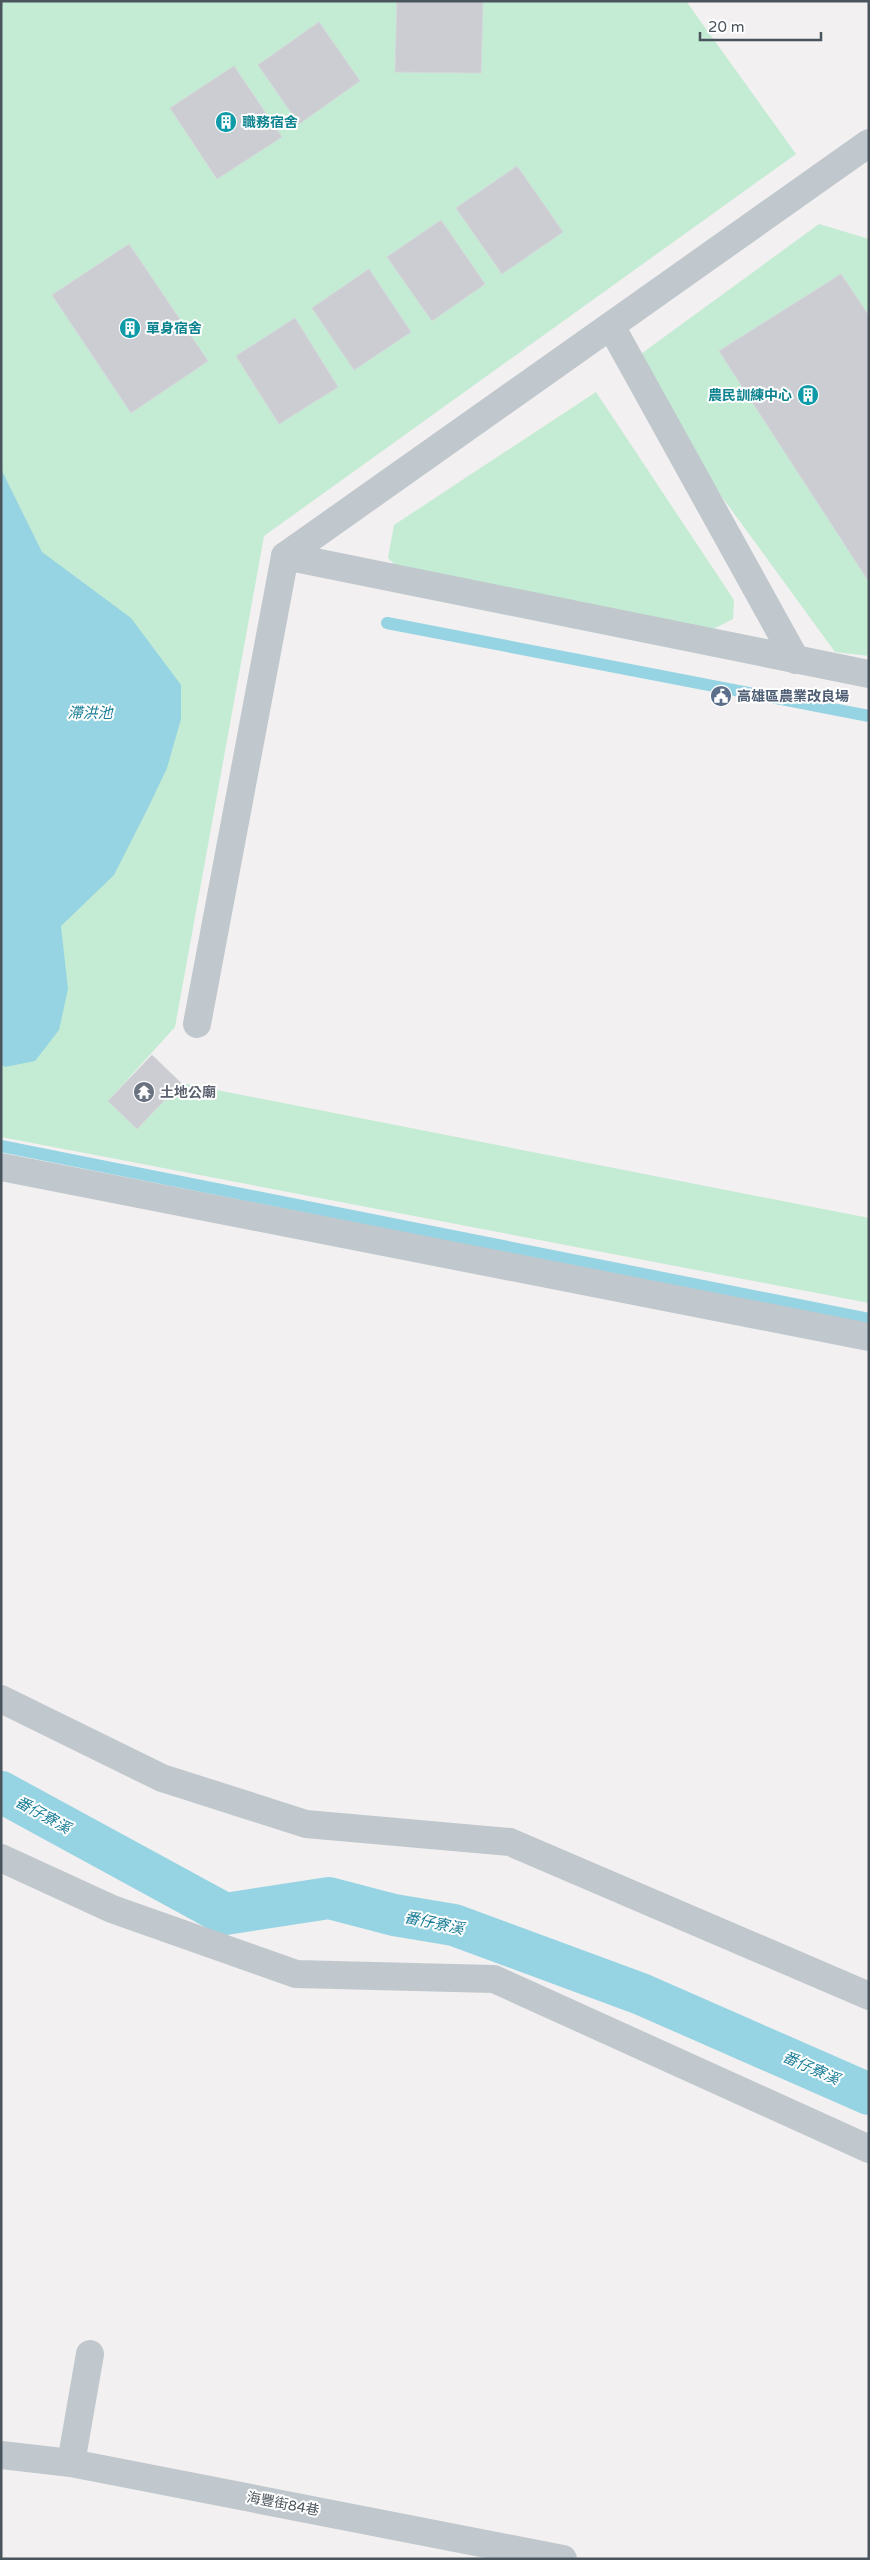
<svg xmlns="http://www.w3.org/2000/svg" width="870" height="2560" viewBox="0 0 870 2560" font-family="'Varela Round','Noto Sans TC',sans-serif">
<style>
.green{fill:#c4ebd3}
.water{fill:#96d4e3}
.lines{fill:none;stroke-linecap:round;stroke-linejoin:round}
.stream{stroke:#96d4e3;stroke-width:12}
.canal{stroke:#96d4e3;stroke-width:42}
.building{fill:#cbcdd2;stroke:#d5d7db}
.minor{stroke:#c0c8cd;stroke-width:28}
.labels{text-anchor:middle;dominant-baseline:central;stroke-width:4;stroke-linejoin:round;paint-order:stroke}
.culture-label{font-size:14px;font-weight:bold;fill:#0d838f;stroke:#fff;text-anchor:start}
.service-label{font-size:14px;font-weight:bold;fill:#4e5e75;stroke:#fff;text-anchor:start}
.worship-label{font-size:14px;font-weight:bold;fill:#5b616d;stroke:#fff;text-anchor:start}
.street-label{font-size:14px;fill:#4a545c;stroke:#fff}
.water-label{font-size:15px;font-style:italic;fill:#1a7d97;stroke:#fff}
</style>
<rect width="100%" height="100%" fill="#f2f0f1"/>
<g class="green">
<polygon points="1,1 686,1 796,154 264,536 175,1027 108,1101 137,1129 181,1083 869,1218 869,1303 1,1137"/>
<polygon points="819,224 869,239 869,656 835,652 722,497 634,359"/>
<polygon points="596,392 734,600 733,619 711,630 412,582 388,558 394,525"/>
</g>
<polygon class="water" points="1,469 42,552 131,618 181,685 181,719 167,768 149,806 114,875 61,926 68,989 59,1030 35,1061 5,1067 1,1064"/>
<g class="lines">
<g class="stream">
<polyline points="387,623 869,716"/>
<polyline points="1,1146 869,1319"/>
</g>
<polyline class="canal" points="1,1792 225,1914 329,1898 394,1915 454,1925 641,1994 869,2094"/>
</g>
<g class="building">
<polygon points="397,1 483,1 481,73 395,72"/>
<polygon points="319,22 360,81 299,124 258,65"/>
<polygon points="234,66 282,137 217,179 170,108"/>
<polygon points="517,166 563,232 502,274 456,208"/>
<polygon points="441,220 485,284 432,321 387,257"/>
<polygon points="129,244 208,361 131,413 52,295"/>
<polygon points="369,269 411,332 354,370 312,308"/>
<polygon points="841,274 869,316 869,582 719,351"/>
<polygon points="295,318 338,387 279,424 236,356"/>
<polygon points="152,1055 181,1083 137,1129 108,1101"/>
</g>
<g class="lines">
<g class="minor">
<polyline points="869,143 285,556 869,674"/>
<polyline points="611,326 796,660"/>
<polyline points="197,1024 285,556"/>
<polyline points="1,1167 869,1337"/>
<polyline points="1,1699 162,1778 306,1824 510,1842 869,1996"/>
<polyline points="1,1858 112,1909 296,1974 494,1979 869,2149"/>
<polyline points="1,2455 71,2463 563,2559"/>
<polyline points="71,2463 90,2354"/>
</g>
</g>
<defs>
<g id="building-disc" transform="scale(1.125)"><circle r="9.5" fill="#0f9aa8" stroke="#fff"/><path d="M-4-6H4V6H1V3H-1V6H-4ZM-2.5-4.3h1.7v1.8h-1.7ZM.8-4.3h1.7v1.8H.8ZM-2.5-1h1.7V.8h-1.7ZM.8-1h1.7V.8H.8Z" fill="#fff"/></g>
<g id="civic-disc" transform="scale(1.125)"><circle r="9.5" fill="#5c6f8a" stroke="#fff"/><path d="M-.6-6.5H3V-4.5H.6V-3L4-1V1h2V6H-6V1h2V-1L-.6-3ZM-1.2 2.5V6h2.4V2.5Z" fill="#fff"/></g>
<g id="temple-disc" transform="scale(1.125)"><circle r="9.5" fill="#6b7280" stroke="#fff"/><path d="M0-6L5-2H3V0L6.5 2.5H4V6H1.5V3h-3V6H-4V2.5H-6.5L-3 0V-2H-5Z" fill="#fff"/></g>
</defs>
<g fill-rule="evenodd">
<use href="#building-disc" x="226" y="122"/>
<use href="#building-disc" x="130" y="328"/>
<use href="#building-disc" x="808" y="395"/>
<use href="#civic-disc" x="721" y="696"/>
<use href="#temple-disc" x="144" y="1092"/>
</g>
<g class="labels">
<g class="culture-label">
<text x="242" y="122">職務宿舍</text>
<text x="146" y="328">單身宿舍</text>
<text x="792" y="395" text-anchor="end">農民訓練中心</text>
</g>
<g class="service-label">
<text x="737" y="696">高雄區農業改良場</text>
</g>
<g class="worship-label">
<text x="160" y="1092">土地公廟</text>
</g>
<g class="street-label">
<text transform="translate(283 2504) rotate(11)">海豐街84巷</text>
</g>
<g class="water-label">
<text x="90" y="713">滯洪池</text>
<text transform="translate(43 1815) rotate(29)">番仔寮溪</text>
<text transform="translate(434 1923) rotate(12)">番仔寮溪</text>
<text transform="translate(811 2068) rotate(24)">番仔寮溪</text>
</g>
</g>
<rect width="870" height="2560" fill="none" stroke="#4a545c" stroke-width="5"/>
<path d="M700 32v8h121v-8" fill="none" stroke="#4a545c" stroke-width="2.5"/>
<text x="708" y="32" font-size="15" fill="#4a545c" stroke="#ffffff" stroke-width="4" paint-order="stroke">20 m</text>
</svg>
